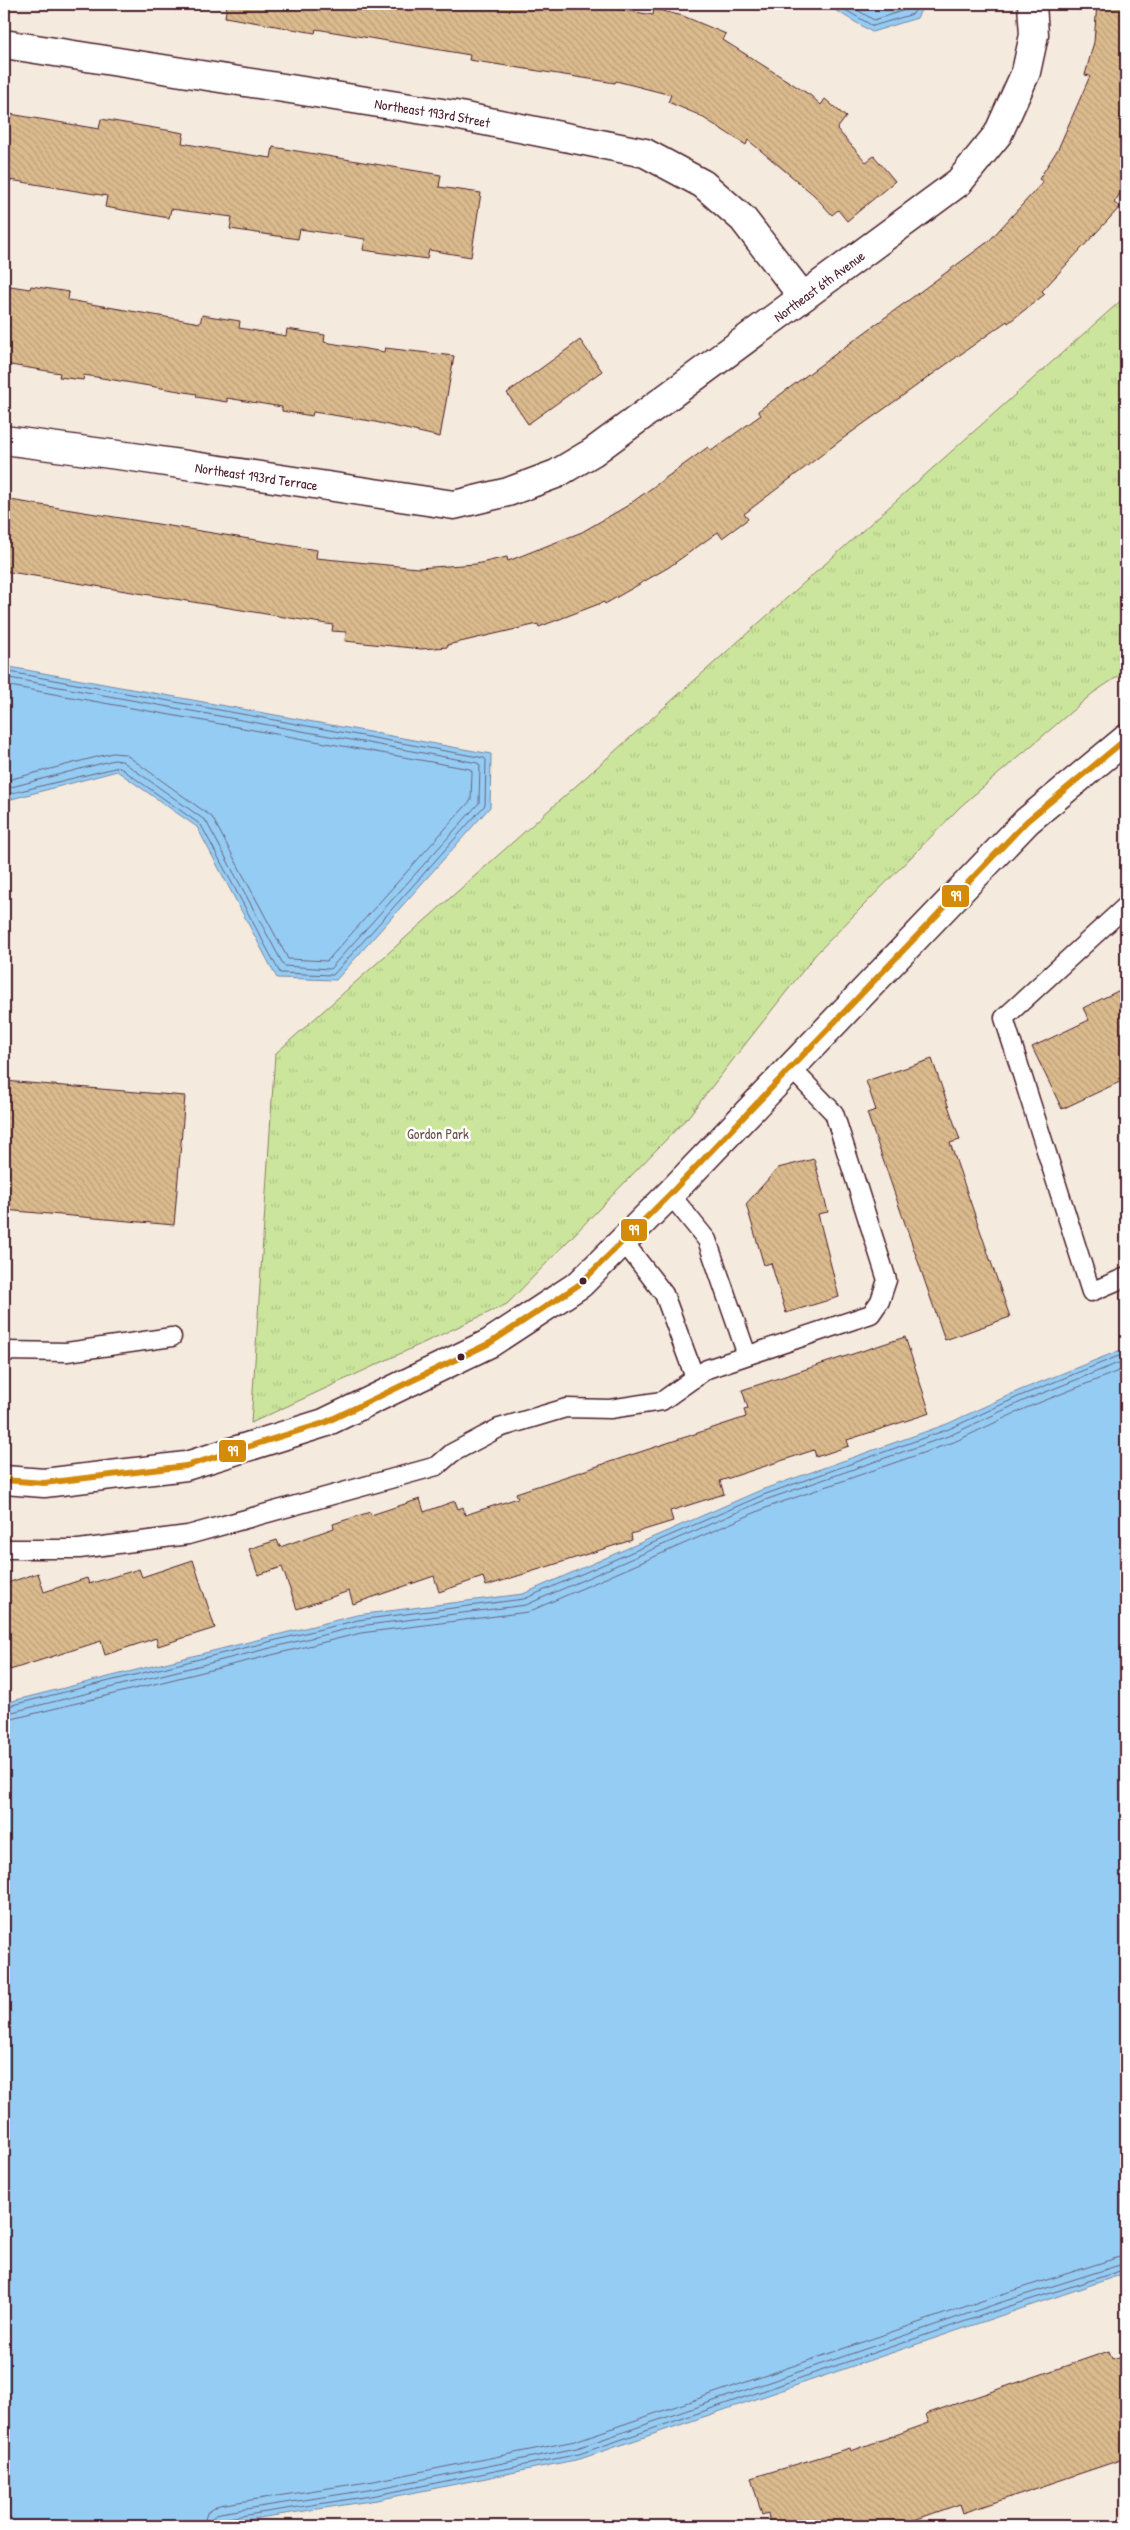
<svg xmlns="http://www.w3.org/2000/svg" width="1130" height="2530" viewBox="0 0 1130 2530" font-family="'Patrick Hand',sans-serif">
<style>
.grass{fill:url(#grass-tufts);stroke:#8a8264}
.water{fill:#95ccf4;stroke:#7787a4}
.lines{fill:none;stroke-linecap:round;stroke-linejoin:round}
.shore{stroke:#68647b;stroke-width:1}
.building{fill:url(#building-back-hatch);stroke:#4a1f2b}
.service-casing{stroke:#4a1f2b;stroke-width:21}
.minor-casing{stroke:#4a1f2b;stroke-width:31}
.tertiary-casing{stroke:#4a1f2b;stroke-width:31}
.service{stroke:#fff;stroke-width:18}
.minor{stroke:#fff;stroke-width:28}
.tertiary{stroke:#fff;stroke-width:28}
.bus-1-casing{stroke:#fff;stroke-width:10}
.bus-1{stroke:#d48b09;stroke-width:6}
.bus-dot{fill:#4a1f2b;stroke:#fff;stroke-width:2}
.labels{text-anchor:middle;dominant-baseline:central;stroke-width:5;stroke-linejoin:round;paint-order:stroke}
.street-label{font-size:14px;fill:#4a1f2b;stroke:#fff}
.park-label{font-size:14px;fill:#6a5147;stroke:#fff}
.line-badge{stroke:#fff;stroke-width:2}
.badge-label{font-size:14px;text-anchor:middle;font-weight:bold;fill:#fff}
</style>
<defs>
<pattern id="grass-tufts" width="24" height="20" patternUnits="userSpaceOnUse" patternTransform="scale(1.25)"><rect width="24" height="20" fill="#cbe69c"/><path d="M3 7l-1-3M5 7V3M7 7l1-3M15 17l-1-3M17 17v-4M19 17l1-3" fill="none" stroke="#b0c587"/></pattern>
<pattern id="building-back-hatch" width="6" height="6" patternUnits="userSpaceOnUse" patternTransform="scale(1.25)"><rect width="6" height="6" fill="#dbba8d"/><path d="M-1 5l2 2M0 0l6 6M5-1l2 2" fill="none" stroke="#bd9f7a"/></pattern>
</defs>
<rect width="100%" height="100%" fill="#f4eadd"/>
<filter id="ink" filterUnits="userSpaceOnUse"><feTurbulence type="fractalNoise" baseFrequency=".02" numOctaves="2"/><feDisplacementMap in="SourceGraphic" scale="10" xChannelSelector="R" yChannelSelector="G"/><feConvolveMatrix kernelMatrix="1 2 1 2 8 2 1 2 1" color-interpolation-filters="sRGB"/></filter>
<g filter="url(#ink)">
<polygon class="grass" points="1126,296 1126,671 1093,693 961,806 816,954 688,1117 507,1304 251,1423 275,1054"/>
<g class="water">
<polygon points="825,4 924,4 917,18 872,32"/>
<polygon points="4,666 491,754 490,807 336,980 277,978 197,827 117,771 4,801"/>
<polygon points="1126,1348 1126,2273 580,2459 377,2500 206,2526 4,2526 4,1703 357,1615 523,1594 761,1490 947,1424 1018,1391"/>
</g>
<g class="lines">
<g class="shore">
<polyline points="835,4 873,26 913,14 918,4"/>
<polyline points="847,4 874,20 908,9 911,4"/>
<polyline points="4,671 484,758 486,760 485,805 333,975 280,973 201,825 119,767 4,795"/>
<polyline points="4,677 478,763 480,766 479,803 330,969 284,966 206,821 122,761 114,760 4,789"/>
<polyline points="4,685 470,769 472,772 471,800 327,961 288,959 212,817 125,754 112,753 4,781"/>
<polyline points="4,1707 358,1620 524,1599 763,1495 949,1429 1020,1396 1126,1353"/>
<polyline points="4,1714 359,1626 526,1605 765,1500 951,1435 1023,1401 1126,1360"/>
<polyline points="4,1721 361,1633 528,1612 768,1507 954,1442 1026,1408 1126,1368"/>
<polyline points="203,2526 207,2513 219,2505 374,2481 575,2441 999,2295 1126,2255"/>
<polyline points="210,2526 213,2517 220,2513 375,2489 577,2448 1002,2302 1126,2263"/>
<polyline points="216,2526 217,2522 221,2519 377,2495 579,2454 1004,2308 1126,2269"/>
</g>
</g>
<g class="building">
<polygon points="227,4 587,4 653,15 654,9 683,16 726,34 723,40 810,95 821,105 825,99 846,117 837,129 866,162 874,156 895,181 847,221 838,210 832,215 814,195 748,140 746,145 699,115 668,102 671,95 616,81 615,83 469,60 470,55 316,29 315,33 225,17"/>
<polygon points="1097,4 1126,4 1126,184 1114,203 1120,207 1042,291 1045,294 1008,323 1007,321 845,437 744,514 748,519 722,538 718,532 669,567 605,604 604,602 539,627 538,624 447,645 448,647 421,649 345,641 346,632 332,631 333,625 4,571 4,499 317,550 316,558 418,568 476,564 507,557 508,561 582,532 627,506 708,447 711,451 761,415 758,411 989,241 1043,182 1039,179 1058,149 1090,76 1085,75 1094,42"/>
<polygon points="4,113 99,129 101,119 184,133 182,143 224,151 271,158 273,147 441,175 439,187 481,193 471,257 429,250 427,259 363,250 365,239 300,229 298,239 230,229 232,217 171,209 169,218 105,207 107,196 4,179"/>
<polygon points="4,285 30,289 31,286 69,292 68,300 200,323 202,315 240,321 239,328 286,336 287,329 325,335 324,342 384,352 385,348 454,356 440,437 371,421 313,412 312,416 282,411 282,407 227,398 227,402 196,397 197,394 84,375 83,380 59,377 60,373 4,364"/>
<polygon points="580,340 602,371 528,424 507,393"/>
<polygon points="1126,987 1126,1079 1062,1109 1032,1047 1089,1020 1083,1008"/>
<polygon points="932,1059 960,1140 950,1143 1010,1317 945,1340 867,1113 876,1110 866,1081"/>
<polygon points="4,1081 185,1096 174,1225 4,1210"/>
<polygon points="814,1159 828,1212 818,1214 839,1297 786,1313 771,1263 764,1265 746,1204 778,1168"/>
<polygon points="905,1337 930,1413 847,1440 849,1446 816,1457 814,1450 720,1481 724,1494 670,1511 673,1521 631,1534 632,1540 486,1586 483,1577 439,1592 434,1576 353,1604 349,1591 297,1609 282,1567 258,1575 249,1549 277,1540 280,1547 334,1528 333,1524 370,1512 371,1515 420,1499 424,1512 455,1501 458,1509 463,1507 465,1515 518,1498 516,1493 746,1417 744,1409 748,1408 742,1390"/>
<polygon points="193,1560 215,1628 158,1646 156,1638 105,1655 101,1641 10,1670 4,1651 4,1584 38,1573 44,1592 87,1578 89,1584 139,1569 142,1577"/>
<polygon points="1109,2351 1112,2359 1126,2355 1126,2458 963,2513 960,2504 897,2526 770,2526 768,2513 762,2515 751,2478 850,2448 851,2451 929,2423 926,2414"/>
</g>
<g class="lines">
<g class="service-casing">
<g id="service">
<polyline points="1126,906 1004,1018 1091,1292 1126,1277"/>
<polyline points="670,1194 707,1240 747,1355"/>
<polyline points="623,1241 664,1294 695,1378"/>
<polyline points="4,1351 67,1352 172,1337"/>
<polyline points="4,1549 79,1549 188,1535 437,1466 452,1453 499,1428 566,1408 610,1409 662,1401 707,1369 871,1314 880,1301 887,1280 834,1113 791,1068"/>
</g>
</g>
<g class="minor-casing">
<g id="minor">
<path id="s1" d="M4 44 455 115 645 153 703 184 743 219 803 297"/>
<path id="s2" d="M4 440 133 457 454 505 508 492 556 474 593 452 959 182 998 134 1026 72 1034 35 1032 4"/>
</g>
</g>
<g class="tertiary-casing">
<polyline id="tertiary" points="4,1480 44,1483 186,1466 324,1423 490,1343 580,1284 670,1194 1027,821 1126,739"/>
</g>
<use href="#service" class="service"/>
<use href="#minor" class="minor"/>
<use href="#tertiary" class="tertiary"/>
<g class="bus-1-casing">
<polyline id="bus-1" points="4,1480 44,1483 186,1466 324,1423 490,1343 580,1284 670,1194 1027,821 1126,739"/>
</g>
<use href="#bus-1" class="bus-1"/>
</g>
</g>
<g class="bus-dot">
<circle cx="583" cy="1281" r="4.5"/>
<circle cx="461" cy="1357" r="4.5"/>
</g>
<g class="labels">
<g class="street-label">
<text stroke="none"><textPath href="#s1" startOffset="434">Northeast 193rd Street</textPath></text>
<text stroke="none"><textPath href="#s2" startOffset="885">Northeast 6th Avenue</textPath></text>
<text stroke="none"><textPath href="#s2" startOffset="255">Northeast 193rd Terrace</textPath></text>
</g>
<g class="park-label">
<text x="438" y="1133">Gordon Park</text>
</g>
</g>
<g class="line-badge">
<rect x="941" y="884" width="29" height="24" rx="5" fill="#d48b09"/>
<rect x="620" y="1218" width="28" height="24" rx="5" fill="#d48b09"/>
<rect x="218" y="1439" width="29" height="24" rx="5" fill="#d48b09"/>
</g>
<g class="badge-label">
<text x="956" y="901">99</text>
<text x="634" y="1235">99</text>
<text x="233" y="1456">99</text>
</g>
<rect width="1130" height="2530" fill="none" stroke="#fff" stroke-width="20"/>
<rect x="10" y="10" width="1110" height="2510" fill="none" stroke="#4a1f2b" stroke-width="2" filter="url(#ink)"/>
</svg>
